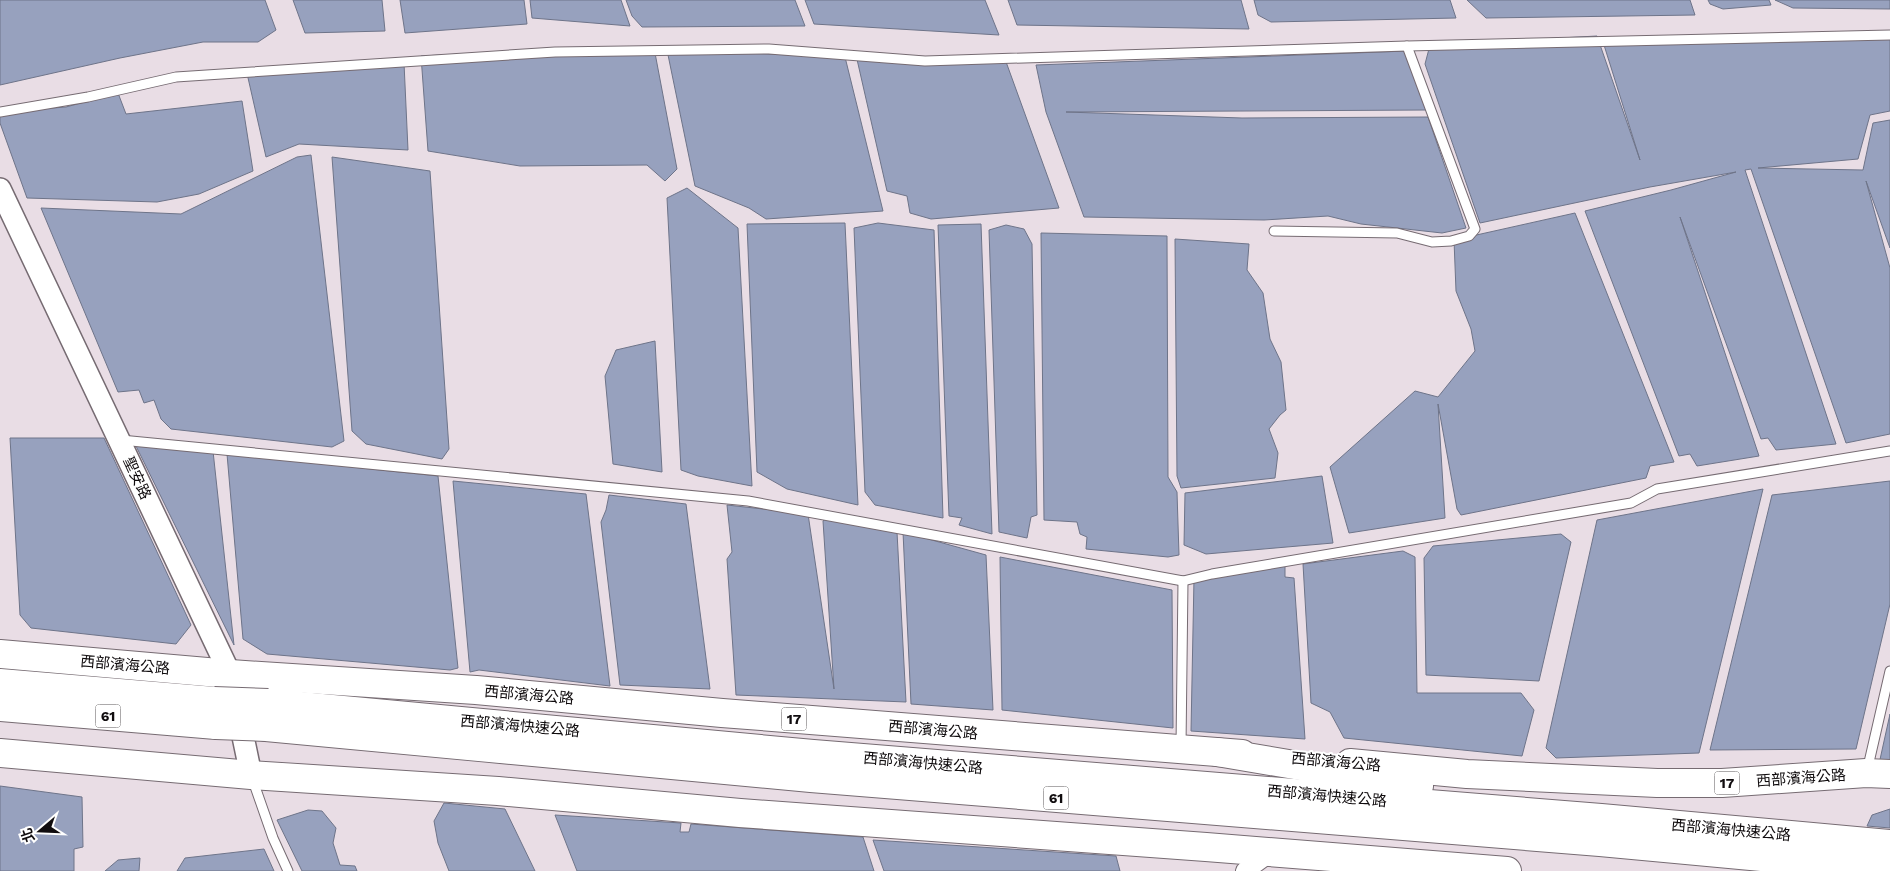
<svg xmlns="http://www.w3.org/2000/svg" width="1890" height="871" viewBox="0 0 1890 871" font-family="'Work Sans','Noto Sans TC',sans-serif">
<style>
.water{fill:#97a1be;stroke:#6e7489}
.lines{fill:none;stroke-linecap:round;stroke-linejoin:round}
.service-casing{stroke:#766b72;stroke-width:11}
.minor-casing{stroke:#766b72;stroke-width:20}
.tertiary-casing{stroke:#766b72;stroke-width:24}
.primary-casing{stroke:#766b72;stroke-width:30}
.trunk-casing{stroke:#766b72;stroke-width:30}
.service{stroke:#fff;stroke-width:9}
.minor{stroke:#fff;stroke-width:18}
.tertiary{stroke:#fff;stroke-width:21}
.primary{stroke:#fff;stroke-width:28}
.trunk{stroke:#fff;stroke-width:28}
.trunk-bridge-casing{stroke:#766b72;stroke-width:30;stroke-linecap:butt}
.trunk-bridge{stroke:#fff;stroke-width:28}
.labels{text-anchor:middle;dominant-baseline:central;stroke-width:4;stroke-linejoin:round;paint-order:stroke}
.shield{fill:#fff;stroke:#585556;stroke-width:1}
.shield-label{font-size:14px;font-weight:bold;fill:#100c0e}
.street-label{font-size:15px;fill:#100c0e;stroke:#fff}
</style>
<rect width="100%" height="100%" fill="#e9dde5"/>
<g class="water">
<polygon points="0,0 265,0 276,30 258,42 203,42 120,58 0,85"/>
<polygon points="293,0 382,0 385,31 305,33"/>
<polygon points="400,0 524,0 527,24 405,33"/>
<polygon points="530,0 621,0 630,26 532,18"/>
<polygon points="626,0 795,0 805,26 642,27 632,16"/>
<polygon points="805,0 985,0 999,35 814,24"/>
<polygon points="1008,0 1241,0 1249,29 1017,25"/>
<polygon points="1254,0 1450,0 1456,18 1271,22 1258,15"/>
<polygon points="1467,0 1690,0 1695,15 1486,18"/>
<polygon points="1708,0 1769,0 1771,5 1723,9 1710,4"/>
<polygon points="1775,0 1890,0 1890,9 1793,8"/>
<polygon points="1597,36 1640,160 1604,45 1890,38 1890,111 1870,115 1858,159 1758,168 1863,170 1873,123 1890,120 1890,248 1866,181 1890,268 1890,434 1846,443 1751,169 1745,170 1836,444 1776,450 1768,438 1761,439 1680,217 1759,456 1697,466 1690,454 1679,456 1585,211 1671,190 1736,172 1650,187 1480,223 1425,64 1430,45"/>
<polygon points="545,50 655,53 677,169 665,181 647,165 520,166 428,151 421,56"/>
<polygon points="667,50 845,57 883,211 766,219 749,208 695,186"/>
<polygon points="1407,51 1427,110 1066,112 1242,118 1428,117 1466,228 1442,233 1361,224 1328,216 1264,220 1084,217 1046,112 1036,65"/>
<polygon points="856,55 1005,59 1059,208 931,219 910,213 907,196 887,191"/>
<polygon points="404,63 408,150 299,144 266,157 246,69"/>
<polygon points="118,93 126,114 242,101 253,171 199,194 157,202 27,198 0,123 0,112 66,107"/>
<polygon points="311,155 344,441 332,447 171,429 161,419 154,400 144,403 139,390 118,392 41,208 181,214 297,157"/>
<polygon points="332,157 430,171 449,449 442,459 366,444 352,431"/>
<polygon points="687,188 738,228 752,486 698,476 681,470 667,198"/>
<polygon points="1575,213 1674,462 1650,466 1646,478 1461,515 1457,509 1438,404 1445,518 1349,533 1330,467 1415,391 1438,397 1475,351 1471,329 1456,291 1454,240"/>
<polygon points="845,223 858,505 787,489 757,472 747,224"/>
<polygon points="878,223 934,230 943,518 875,505 865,492 854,228"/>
<polygon points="981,224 992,534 959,525 962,518 949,516 938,225"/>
<polygon points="1006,225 1024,229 1032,244 1037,515 1031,517 1027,538 999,532 989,230"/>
<polygon points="1041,233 1167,236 1168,477 1177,492 1179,555 1168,557 1086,549 1087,537 1080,534 1077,522 1044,520"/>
<polygon points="1175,239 1249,244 1247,270 1263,293 1270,339 1281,362 1286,410 1280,415 1269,429 1278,453 1275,478 1181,488 1177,476"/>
<polygon points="655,341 662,471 662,472 613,464 605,376 616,350"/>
<polygon points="10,438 104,438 191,625 176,644 31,628 20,615"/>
<polygon points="135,444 213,451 234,645"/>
<polygon points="227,454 438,476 458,668 450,670 267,654 243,639"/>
<polygon points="1322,476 1333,543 1206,554 1184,545 1185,493"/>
<polygon points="453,481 586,494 610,686 479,670 470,672"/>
<polygon points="1890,481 1890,604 1856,749 1710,750 1772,495"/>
<polygon points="1763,489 1699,753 1556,758 1546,748 1597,520"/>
<polygon points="609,495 686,504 710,689 620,685 601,522 606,510"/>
<polygon points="727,505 808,514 834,689 823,521 828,517 897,532 906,702 736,695 727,559 732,552"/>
<polygon points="903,532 986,555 993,710 911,704"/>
<polygon points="1561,534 1571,542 1539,681 1426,675 1424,558 1433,546"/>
<polygon points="1403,551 1415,557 1417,693 1521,693 1534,710 1522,756 1344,738 1330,712 1311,703 1303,564"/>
<polygon points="1000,557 1172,590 1173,728 1002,710"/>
<polygon points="1285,566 1285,577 1294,578 1305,739 1191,731 1194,578"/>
<polygon points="1890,714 1890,760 1879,764"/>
<polygon points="0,786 82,797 83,847 74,849 74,871 0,871"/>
<polygon points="444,803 505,809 535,871 449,871 438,843 434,821"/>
<polygon points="1890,809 1890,828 1867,826 1872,815"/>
<polygon points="308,810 322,811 336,828 333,843 340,865 355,866 357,871 302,871 277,820"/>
<polygon points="555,815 681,823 680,832 689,832 691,824 863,837 874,871 577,871"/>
<polygon points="873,840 1116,856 1120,871 884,871"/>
<polygon points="264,849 274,871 177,871 185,858"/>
<polygon points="140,858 139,871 105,871 118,860"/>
</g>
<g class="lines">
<g class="service-casing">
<g id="service">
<polyline points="0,112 88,97 176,77 555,52 769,49 925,61 1407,46 1890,35"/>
<polyline points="1274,231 1397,233 1432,242 1451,241 1469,236 1475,229 1407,46"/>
<polyline points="121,440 748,501 1183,581 1212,574 1631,503 1657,489 1890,451"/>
<polyline points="1181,746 1183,581"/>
<polyline points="1867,771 1890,671"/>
<polyline points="252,778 273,838 288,871"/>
</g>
</g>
<g class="minor-casing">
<polyline id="minor" points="1245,871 1271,852"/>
</g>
<g class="tertiary-casing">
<polyline id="tertiary" points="0,189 230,674 251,775"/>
</g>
<g class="primary-casing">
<g id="primary">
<polyline points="0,654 230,674 476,690 722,713 1242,754"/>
<polyline points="0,753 251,775 498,791 740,813 1206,847 1507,871"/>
<polyline points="1350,763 1467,774 1657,783 1722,783 1866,773 1890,774"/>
</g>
</g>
<g class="trunk-casing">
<g id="trunk">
<polyline points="0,683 214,701"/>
<polyline points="268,703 813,754 1601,818 1890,844"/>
<polyline points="0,707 216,725"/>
<polyline points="266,727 811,778 1600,842 1890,869"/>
<polyline points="1217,752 1419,786"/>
</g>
</g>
<use href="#service" class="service"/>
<use href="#minor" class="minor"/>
<use href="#tertiary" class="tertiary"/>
<use href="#primary" class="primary"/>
<use href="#trunk" class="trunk"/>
<g class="trunk-bridge-casing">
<g id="trunk-bridge">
<polyline points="214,701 268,703"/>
<polyline points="216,725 266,727"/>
</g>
</g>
<use href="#trunk-bridge" class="trunk-bridge"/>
</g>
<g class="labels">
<g class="shield">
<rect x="95.5" y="704.5" width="25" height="23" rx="4"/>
<rect x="781.5" y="707.5" width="25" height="23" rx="4"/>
<rect x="1714.5" y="771.5" width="25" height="23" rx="4"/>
<rect x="1043.5" y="786.5" width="25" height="23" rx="4"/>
</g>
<g class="shield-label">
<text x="108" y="716">61</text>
<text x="794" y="719">17</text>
<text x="1727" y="783">17</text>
<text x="1056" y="798">61</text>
</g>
<g class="street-label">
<text transform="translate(137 478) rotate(65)">聖安路</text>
<text transform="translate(125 665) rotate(5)">西部濱海公路</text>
<text transform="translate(529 695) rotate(5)">西部濱海公路</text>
<text transform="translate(520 726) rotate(5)">西部濱海快速公路</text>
<text transform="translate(933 730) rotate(5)">西部濱海公路</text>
<text transform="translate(1336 762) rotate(5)">西部濱海公路</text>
<text transform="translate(923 763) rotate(5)">西部濱海快速公路</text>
<text transform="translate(1801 778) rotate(-4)">西部濱海公路</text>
<text transform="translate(1327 796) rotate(5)">西部濱海快速公路</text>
<text transform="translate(1731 830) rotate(5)">西部濱海快速公路</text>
</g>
</g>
<g transform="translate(40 831) rotate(251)" stroke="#ffffff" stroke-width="4" paint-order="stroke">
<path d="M0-4L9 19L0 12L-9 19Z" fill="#100c0e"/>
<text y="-8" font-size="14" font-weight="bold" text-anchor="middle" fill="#100c0e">北</text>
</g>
</svg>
